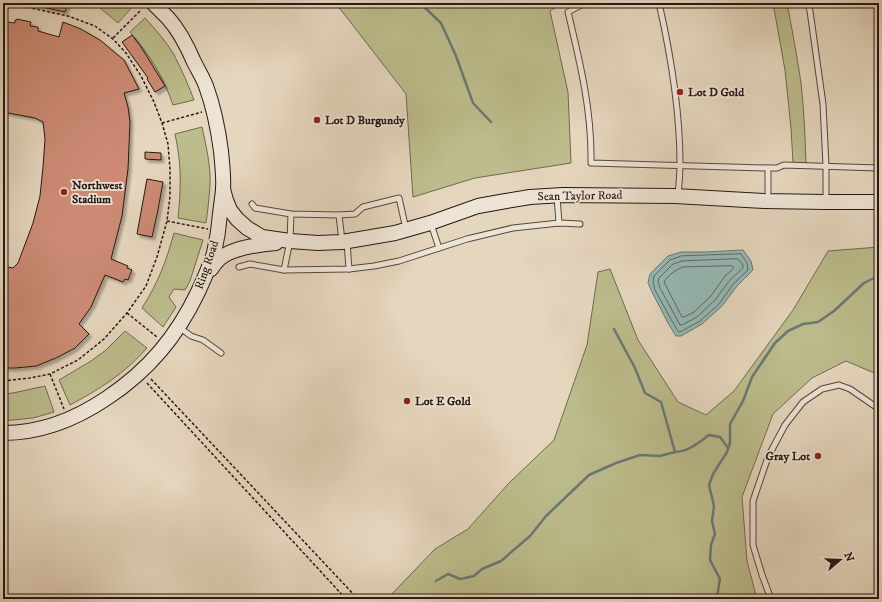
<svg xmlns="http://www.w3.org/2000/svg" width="882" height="602" viewBox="0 0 882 602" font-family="'IM FELL DW Pica',serif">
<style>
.green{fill:#bcbc8c;stroke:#706a50}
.water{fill:#96b9b5;stroke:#687975}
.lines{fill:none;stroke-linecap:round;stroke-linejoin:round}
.shore{stroke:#5d6864;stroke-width:1}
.stream{stroke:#687975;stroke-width:2.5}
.building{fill:#cd8b75;stroke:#241814;filter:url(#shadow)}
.lane-casing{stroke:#54483e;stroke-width:7}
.secondary-casing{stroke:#241814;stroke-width:16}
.path{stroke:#241814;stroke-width:1.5;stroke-dasharray:3 2;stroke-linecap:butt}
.lane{stroke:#eee4d5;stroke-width:5}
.secondary{stroke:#eee4d5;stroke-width:14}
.poi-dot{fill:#8f2418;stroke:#eee4d5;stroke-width:1.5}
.labels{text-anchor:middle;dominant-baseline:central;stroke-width:3.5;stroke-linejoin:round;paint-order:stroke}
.poi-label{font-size:12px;font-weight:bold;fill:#241814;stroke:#eee4d5;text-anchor:start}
.street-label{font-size:12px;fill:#241814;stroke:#eee4d5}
</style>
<defs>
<filter id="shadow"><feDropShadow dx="3" dy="3" stdDeviation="1" flood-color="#0004"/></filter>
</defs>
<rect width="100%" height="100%" fill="#e5d6be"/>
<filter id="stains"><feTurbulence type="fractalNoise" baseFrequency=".005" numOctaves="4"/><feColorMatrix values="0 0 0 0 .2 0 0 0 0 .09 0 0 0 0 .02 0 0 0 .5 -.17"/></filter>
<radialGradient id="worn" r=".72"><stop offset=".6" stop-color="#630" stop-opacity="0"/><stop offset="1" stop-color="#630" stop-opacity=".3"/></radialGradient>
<g class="green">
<polygon points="103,3 128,3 133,6 118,23 100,8"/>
<polygon points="334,3 563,3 550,11 568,92 571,163 475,178 413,197 406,94 341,10"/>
<path d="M773 3H787C792 29 797 56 801 83 804 109 805 137 806 163H793L791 128 785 70Z"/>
<path d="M145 18C155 29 165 40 173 53 181 68 188 84 194 100L173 105C163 76 150 56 130 32Z"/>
<path d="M202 127C206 146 211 166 210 185 209 198 208 210 206 223L178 218C179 208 180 198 180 189 181 171 179 152 175 134Z"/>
<path d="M174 233 203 240 190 281 185 290 174 289 169 297 176 307 163 327 142 308C158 283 166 262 174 233Z"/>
<polygon points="879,247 879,375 846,361 812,378 773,414 742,497 747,561 757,599 387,599 435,549 468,529 509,483 554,440 587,345 598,272 610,269 638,340 678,402 706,415 734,391 793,310 828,251"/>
<path d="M125 331 147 348C124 374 100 389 70 405L59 380 91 361 106 350Z"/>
<polygon points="45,386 54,412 33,418 3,421 3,394 13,393"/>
</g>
<polygon class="water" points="743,250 751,261 753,270 737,286 722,306 702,324 681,336 676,336 668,323 652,292 648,283 650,274 668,256 681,252 705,252"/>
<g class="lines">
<g class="shore">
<polygon points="741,254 747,263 748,270 734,283 719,304 700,321 680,332 678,331 672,321 655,290 653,282 654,276 670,260 681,256"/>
<polygon points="738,259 743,265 743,268 730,280 715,300 697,317 682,325 680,325 660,288 658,282 659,278 673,264 682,261"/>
<path d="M732 266 733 267V269L725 276 711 296 694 312 684 317H682L664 282C668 275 675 270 683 267Z"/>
</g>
<g class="stream">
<polyline points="420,3 441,23 456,56 473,103 491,122"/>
<path d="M614 329 635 368 645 393 661 402 675 452C688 452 698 443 709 435L720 437 728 448"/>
<polyline points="436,581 448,574 460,579 474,576 482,569 501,561 530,536 546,516 589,475 616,463 640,455 660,456 675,452"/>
<polyline points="717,599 717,597 720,579 710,560 711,545 715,534 712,521 714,506 709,485 713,474 727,452 730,443 730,424 743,401 752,377 775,343 788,331 803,324 818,322 834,311 864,283 876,277 879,277"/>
</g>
</g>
<g class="building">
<polygon points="38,3 68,3 65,12 38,6"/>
<polygon points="17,19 31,22 30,26 38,27 38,31 59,37 63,22 81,29 100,40 124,60 139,89 124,93 128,107 130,122 128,169 122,216 111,259 128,266 127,268 132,270 128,280 125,279 123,282 105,275 91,307 79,324 89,334 75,348 56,358 36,366 15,368 3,368 3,266 13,268 18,263 33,223 40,196 43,167 45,139 43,122 35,118 3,112 3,24 6,25 7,22 15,23 15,20 17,20"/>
<polygon points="132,35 141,47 165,86 155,92 147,79 148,78 122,42"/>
<polygon points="145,152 161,153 161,160 145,159"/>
<polygon points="147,179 163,182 158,210 152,237 137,234"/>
</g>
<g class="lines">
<g class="lane-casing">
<g id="lane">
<path d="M585 3 568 12C580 62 592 111 591 163L768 168H777L784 165 879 168"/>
<path d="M659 3C671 56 680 110 680 164 680 175 679 185 678 195"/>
<polyline points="808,3 810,11 823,104 826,166 826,201"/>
<polyline points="557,196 559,223"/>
<polyline points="768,200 768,168"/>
<polyline points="252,204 255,208 291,214 339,215 355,214 363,207 399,198 406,229"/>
<polyline points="339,215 342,241"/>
<polyline points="431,224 439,248"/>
<polyline points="347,242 349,269"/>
<polyline points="239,267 250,264 284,270 349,269 374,266 399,261 467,239 513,228 559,223 580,224"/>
<polyline points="284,270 290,241 291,214"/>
<polyline points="179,327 191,336 203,340 221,353"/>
<polyline points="771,599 762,575 753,545 753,501 768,457 785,425 803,402 822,389 839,385 850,389 879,409"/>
</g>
</g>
<g class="secondary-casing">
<g id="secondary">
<polyline points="223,189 226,200 230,210 237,219 247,228 262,237 290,241 318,243 342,242 395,233 430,223 478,206 506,201 530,197 563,195 675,196 764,201 825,202 875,202 879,203"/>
<path d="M211 269C213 266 216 262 219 259 233 247 258 245 276 243"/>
<path d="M3 433C41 433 76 419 107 398 149 370 177 336 198 292 204 279 210 266 214 253 217 240 219 227 220 214 221 206 222 198 223 190 224 177 222 163 221 151 218 128 214 108 206 86 203 78 198 70 194 62 188 48 178 29 168 18 163 13 158 8 153 3"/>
</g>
</g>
<g class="path">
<polyline points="113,38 141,10"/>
<polyline points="162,123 202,112"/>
<polyline points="167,221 208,229"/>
<polyline points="127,313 157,337"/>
<polyline points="50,374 64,409"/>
<polyline points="151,379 358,599"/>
<polyline points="3,381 30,378 50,374 78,360 104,339 127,313 146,286 157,257 167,221 170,196 170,169 168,144 162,123 154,102 141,76 126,53 113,39 95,26 68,16 8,3"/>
<polyline points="147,383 346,599"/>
</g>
<use href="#lane" class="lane"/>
<use href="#secondary" class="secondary"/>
</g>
<g class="poi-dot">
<circle cx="680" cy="92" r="4"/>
<circle cx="317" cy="120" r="4"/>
<circle cx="64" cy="192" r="4"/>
<circle cx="407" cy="401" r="4"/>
<circle cx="818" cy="456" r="4"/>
</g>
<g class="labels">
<g class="poi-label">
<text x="688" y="92">Lot D Gold</text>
<text x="325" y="120">Lot D Burgundy</text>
<text x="72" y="185">Northwest<tspan x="72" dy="14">Stadium</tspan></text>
<text x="415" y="401">Lot E Gold</text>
<text x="810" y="456" text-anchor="end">Gray Lot</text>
</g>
<g class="street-label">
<text transform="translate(580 196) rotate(-1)">Sean Taylor Road</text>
<text transform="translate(207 265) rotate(-71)">Ring Road</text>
</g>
</g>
<rect width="882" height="602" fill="none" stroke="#e5d6be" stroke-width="16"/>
<rect x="4" y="4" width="874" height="594" fill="none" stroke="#241814" stroke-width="2"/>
<rect x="8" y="8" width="866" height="586" fill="none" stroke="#241814"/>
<g transform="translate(840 560) rotate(71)" stroke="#eee4d5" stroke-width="3" paint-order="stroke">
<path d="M0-3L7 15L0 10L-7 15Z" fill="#241814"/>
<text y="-6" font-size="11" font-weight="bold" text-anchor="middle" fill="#241814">N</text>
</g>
<rect width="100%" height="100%" filter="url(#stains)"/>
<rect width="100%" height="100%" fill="url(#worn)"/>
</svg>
